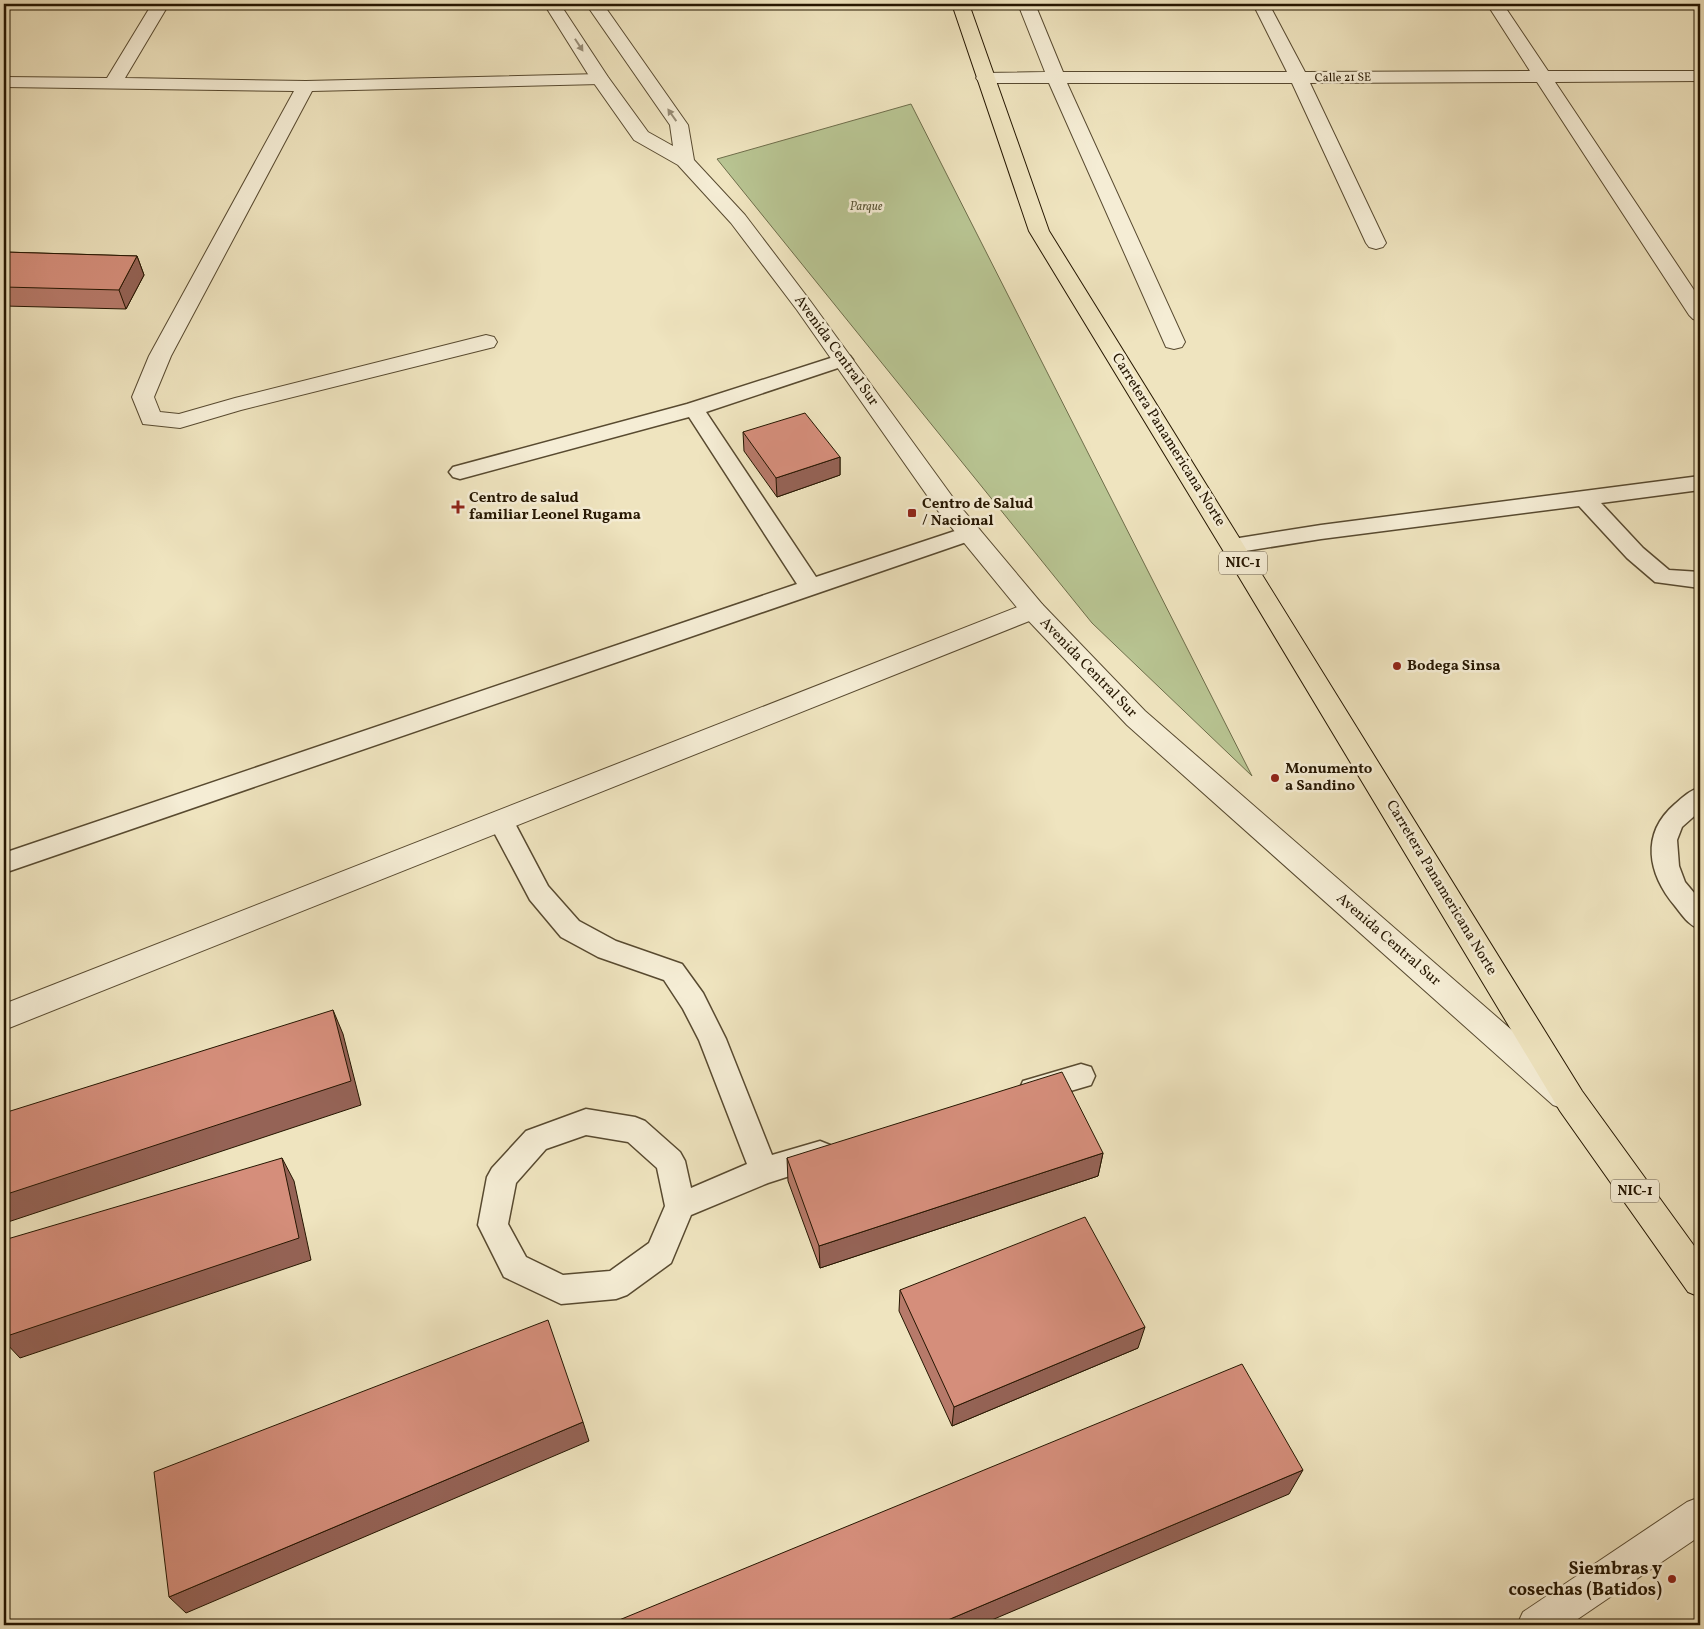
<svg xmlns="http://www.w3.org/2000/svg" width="1704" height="1629" viewBox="0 0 1704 1629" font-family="Vollkorn,serif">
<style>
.green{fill:#b8c492;stroke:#6e6d4a}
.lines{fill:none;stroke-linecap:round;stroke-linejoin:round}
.service-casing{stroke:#584a30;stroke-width:3}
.minor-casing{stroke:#584a30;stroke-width:2}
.tertiary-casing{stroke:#584a30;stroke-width:2}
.trunk-casing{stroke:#251601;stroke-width:2}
.service{fill:#f5edd5;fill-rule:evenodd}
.minor{fill:#f5edd5;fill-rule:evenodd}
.tertiary{fill:#f5edd5;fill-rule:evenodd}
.trunk{fill:#efe4bf;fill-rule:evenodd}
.wall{fill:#b77a6a;stroke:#251601}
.shaded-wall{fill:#956356;stroke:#251601}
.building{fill:#d58e7b;stroke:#251601}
.oneway{fill:#978c76}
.poi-dot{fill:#8f2418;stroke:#f5edd5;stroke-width:2}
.labels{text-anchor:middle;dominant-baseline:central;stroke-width:5;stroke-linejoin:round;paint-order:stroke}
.far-street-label{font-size:12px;fill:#251601;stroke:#f5edd5}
.far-park-label{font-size:12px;font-style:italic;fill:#585334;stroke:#f5edd5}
.shield{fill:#f5edd5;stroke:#635641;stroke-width:1}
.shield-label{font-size:14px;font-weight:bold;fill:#251601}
.street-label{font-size:15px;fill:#251601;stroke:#f5edd5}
.poi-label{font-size:15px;font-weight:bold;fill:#251601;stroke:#f5edd5;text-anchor:start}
.near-poi-label{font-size:18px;font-weight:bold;fill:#251601;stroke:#f5edd5;text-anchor:end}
</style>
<rect width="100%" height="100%" fill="#efe4bf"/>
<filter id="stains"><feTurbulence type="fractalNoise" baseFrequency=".004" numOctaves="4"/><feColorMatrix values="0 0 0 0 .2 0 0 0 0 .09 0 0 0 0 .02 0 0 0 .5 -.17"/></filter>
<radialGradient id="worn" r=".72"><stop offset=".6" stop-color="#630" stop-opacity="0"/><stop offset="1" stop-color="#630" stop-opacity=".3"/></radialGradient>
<polygon class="green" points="911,104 1252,776 1092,623 717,159"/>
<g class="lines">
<g class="service-casing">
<g id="service">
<polygon points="843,354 850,356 853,360 850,364 706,412 816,577 970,526 978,528 981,533 978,538 4,873 4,853 797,584 689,417 460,479 453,477 449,472 453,467 687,404"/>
<polygon points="1700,476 1700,490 1601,503 1643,548 1669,570 1700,572 1700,588 1655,582 1627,558 1579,506 1321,539 1233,553 1225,551 1222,546 1225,541 1233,539 1321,525"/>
<path d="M1700 788V811L1682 827 1677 840 1679 866 1685 882 1700 900V929C1688 925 1683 916 1675 906 1648 874 1640 834 1675 804 1683 797 1690 790 1700 788Z"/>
<path d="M501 811 510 814 548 886 579 921 616 941 682 964 703 993 726 1039 772 1155 820 1141 830 1145 834 1154 830 1163 768 1183 691 1215 671 1263 627 1295 616 1299 561 1304 504 1277 478 1225 487 1177 492 1168 526 1131 586 1109 635 1117 645 1121 680 1152 685 1161 691 1188 747 1164 699 1040 683 1009 664 980 598 957 561 937 530 900 488 821 492 814ZM586 1135 628 1142 657 1168 665 1206 649 1243 610 1271 563 1275 526 1257 508 1224 516 1183 546 1149Z"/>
<polygon points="1081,1064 1091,1067 1095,1076 1091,1085 1033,1102 1023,1099 1019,1090 1023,1081"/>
</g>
</g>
<g class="minor-casing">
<g id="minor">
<polygon points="152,4 169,4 125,78 306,81 600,74 606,75 609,79 606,83 600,84 312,91 171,356 154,397 160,412 179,414 235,398 486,335 494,337 497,342 494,347 241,410 180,428 143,424 132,397 149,356 294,91 4,87 4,77 107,78"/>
<polygon points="1018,4 1035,4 1063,72 1287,72 1253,4 1269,4 1305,72 1530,71 1487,4 1503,4 1548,71 1700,71 1700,81 1555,82 1700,299 1700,321 1693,319 1689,315 1537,82 1310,83 1386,243 1383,247 1376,249 1369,247 1366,243 1292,83 1067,83 1185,342 1182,347 1174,349 1166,347 1049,83 985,83 979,82 976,78 979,74 985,73 1045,72"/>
<polygon points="1033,601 1042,604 1045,610 1042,616 4,1030 4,1004"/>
<polygon points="1700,1497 1700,1536 1569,1625 1517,1625 1523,1612 1687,1502"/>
</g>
</g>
<g class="tertiary-casing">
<polygon id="tertiary" points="544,4 560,4 608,77 648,132 673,146 670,125 586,4 603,4 688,125 694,160 745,215 811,302 954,499 1042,604 1145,711 1575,1085 1580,1095 1575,1105 1564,1109 1553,1105 1127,725 1024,616 938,511 797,310 731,223 678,165 634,140 591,79"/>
</g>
<g class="trunk-casing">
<polygon id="trunk" points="952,4 969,4 1049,231 1582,1091 1700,1254 1700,1297 1688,1292 1560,1111 1221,547 1029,231"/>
</g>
<use href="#service" class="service"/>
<use href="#minor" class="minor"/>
<use href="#tertiary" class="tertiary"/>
<use href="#trunk" class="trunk"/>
</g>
<g class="wall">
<polygon points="4,252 137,256 144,275 126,309 4,306"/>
<polygon points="743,432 840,457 840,475 777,497 744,451"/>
<polygon points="1103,1153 1098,1176 820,1268 788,1181 787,1158"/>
<polygon points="900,1290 1138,1348 952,1426 899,1311"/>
</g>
<g class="shaded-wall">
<polygon points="137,256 144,275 126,309 119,290"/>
<polygon points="840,457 840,475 777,497 776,478"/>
<polygon points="333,1010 343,1034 361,1105 8,1222 4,1216 4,1195"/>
<polygon points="1103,1153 1098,1176 820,1268 819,1246"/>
<polygon points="282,1158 294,1181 311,1260 20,1358 4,1341 4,1337"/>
<polygon points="1145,1327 1138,1348 952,1426 954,1407"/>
<polygon points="583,1422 589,1441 186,1613 169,1597"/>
<polygon points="1303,1470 1289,1494 980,1625 936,1625"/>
</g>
<g class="building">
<polygon points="4,252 137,256 119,290 4,287"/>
<polygon points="805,413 840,457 776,478 743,432"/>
<polygon points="333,1010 351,1081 4,1195 4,1113"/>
<polygon points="1062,1072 1103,1153 819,1246 787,1158"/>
<polygon points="282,1158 299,1238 4,1337 4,1240"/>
<polygon points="1085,1217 1145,1327 954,1407 900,1290"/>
<polygon points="548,1320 583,1422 169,1597 154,1472"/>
<polygon points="1242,1364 1303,1470 936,1625 607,1625"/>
</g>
<defs><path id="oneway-solid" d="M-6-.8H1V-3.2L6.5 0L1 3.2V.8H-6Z" transform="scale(1.25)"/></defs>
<g class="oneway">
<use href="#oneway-solid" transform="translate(579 45) rotate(57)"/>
<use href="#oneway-solid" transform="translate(672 115) rotate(-125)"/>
</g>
<g class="poi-dot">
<path d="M455.5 499.5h5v5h5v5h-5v5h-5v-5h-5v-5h5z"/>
<rect x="907" y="508" width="10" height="10" rx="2.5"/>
<circle cx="1397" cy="666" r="5"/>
<circle cx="1275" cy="778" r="5"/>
<circle cx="1672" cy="1579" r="5"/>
</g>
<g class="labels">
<g class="far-street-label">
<text transform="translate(1343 78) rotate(-1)">Calle 21 SE</text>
</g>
<g class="far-park-label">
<text x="866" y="207">Parque</text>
</g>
<g class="shield">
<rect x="1219" y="551.5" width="48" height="23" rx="4"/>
<rect x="1611" y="1179.5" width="48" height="23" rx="4"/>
</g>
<g class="shield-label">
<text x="1243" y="563">NIC-1</text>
<text x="1635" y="1191">NIC-1</text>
</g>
<g class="street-label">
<text transform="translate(836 351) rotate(54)">Avenida Central Sur</text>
<text transform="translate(1168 440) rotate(58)">Carretera Panamericana Norte</text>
<text transform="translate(1088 668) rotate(46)">Avenida Central Sur</text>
<text transform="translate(1441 888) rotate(59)">Carretera Panamericana Norte</text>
<text transform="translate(1388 940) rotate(41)">Avenida Central Sur</text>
</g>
<g class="poi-label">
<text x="469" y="498">Centro de salud<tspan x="469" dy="17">familiar Leonel Rugama</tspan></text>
<text x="922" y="504">Centro de Salud<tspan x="922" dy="17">/ Nacional</tspan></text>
<text x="1407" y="666">Bodega Sinsa</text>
<text x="1285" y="769">Monumento<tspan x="1285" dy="17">a Sandino</tspan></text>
</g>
<g class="near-poi-label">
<text x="1662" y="1569">Siembras y<tspan x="1662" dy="21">cosechas (Batidos)</tspan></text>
</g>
</g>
<rect width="1704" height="1629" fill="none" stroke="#efe4bf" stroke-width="20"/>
<rect x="5" y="5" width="1694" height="1619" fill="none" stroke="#251601" stroke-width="2.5"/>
<rect x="10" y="10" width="1684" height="1609" fill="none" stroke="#251601"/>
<rect width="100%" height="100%" filter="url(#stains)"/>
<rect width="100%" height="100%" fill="url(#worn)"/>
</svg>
